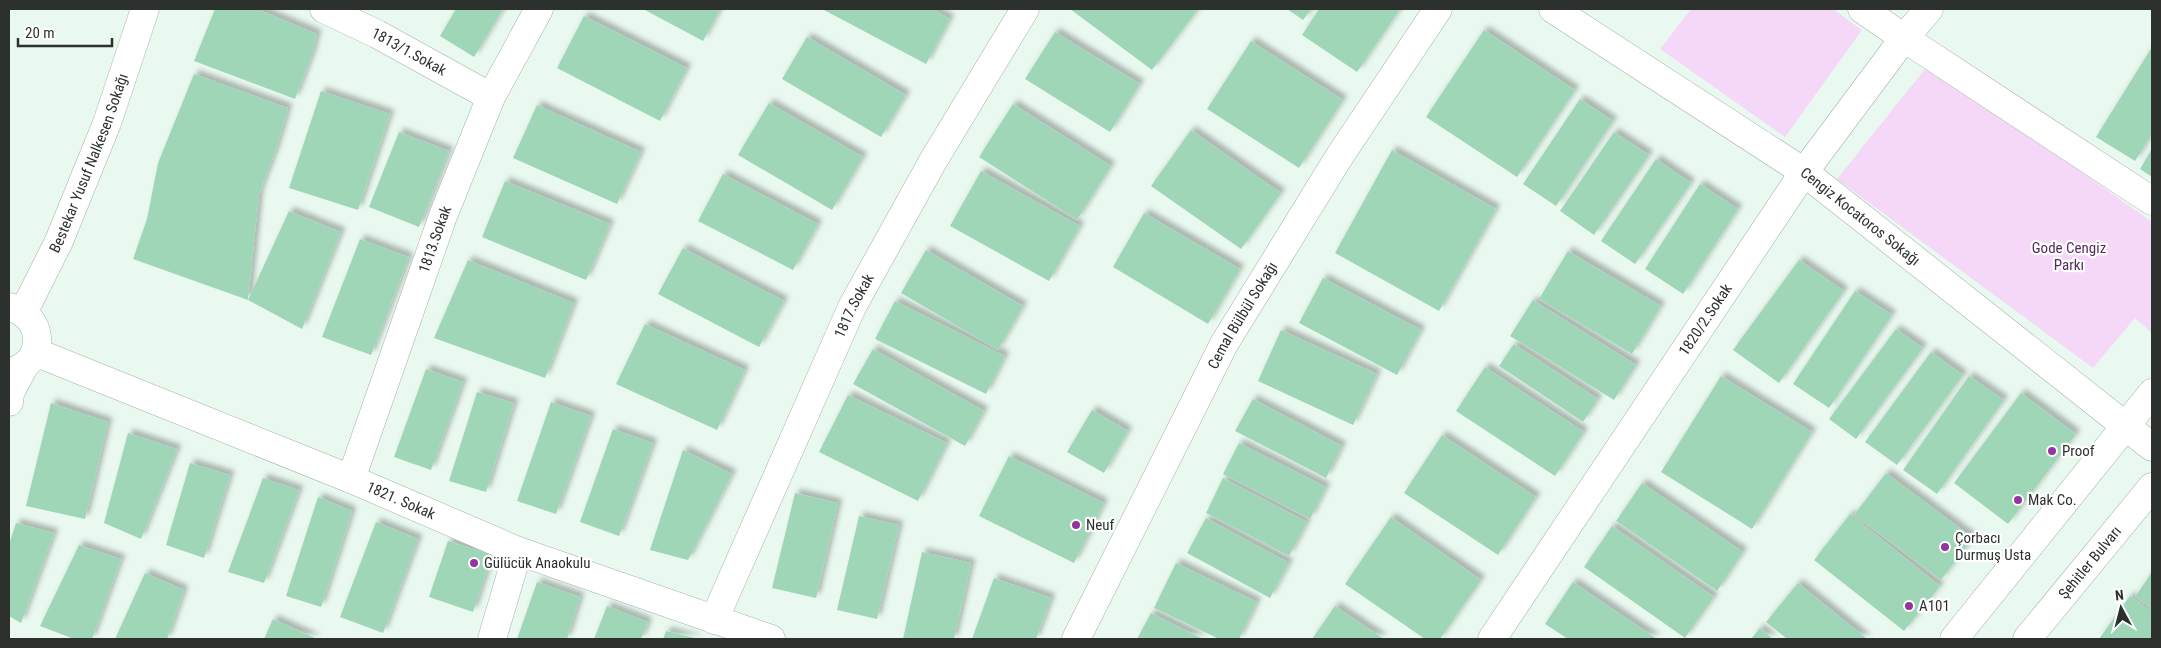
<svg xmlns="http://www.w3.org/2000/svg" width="2161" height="648" viewBox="0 0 2161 648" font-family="'Roboto Condensed',sans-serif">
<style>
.green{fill:#f5d8f8}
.building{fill:#a0d6b8;filter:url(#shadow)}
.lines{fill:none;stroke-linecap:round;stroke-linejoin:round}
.minor-casing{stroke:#a3b2a9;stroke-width:29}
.minor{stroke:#fff;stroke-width:28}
.poi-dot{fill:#93359f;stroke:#fff;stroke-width:2}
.labels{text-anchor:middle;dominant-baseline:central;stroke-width:4.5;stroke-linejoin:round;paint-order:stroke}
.street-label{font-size:15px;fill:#2c312e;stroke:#fff}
.park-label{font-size:15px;fill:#57295d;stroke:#fff}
.poi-label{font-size:15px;fill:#2c312e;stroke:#fff;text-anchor:start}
</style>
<defs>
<filter id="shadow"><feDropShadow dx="4.5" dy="-4.5" stdDeviation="2.5" flood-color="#0004"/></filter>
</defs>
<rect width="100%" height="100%" fill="#e9f9f0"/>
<g class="green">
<polygon points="1691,9 1833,9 1862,30 1785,137 1660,49"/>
<polygon points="1929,64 2152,222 2152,333 2135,318 2093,368 1837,179"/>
</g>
<g class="building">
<polygon points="215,9 257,9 317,34 312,54 295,99 194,61"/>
<polygon points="456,9 503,9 474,57 440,36"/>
<polygon points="643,9 720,9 703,41"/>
<polygon points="822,9 932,9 950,19 926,64"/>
<polygon points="1070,9 1192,9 1196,12 1152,70"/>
<polygon points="1287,9 1311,9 1303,20"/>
<polygon points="1319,9 1400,9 1357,72 1302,35"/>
<polygon points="584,16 687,68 660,121 557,68"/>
<polygon points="1484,30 1575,90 1517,177 1426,117"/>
<polygon points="1055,32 1140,84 1110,132 1025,79"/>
<polygon points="807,37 906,95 881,137 782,79"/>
<polygon points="1251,41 1343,100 1299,168 1207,109"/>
<polygon points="2152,47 2152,134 2135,161 2096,137"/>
<polygon points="194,74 288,108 276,149 259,194 248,300 133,259 147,219 158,163"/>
<polygon points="321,91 390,114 358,210 289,188"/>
<polygon points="1580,99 1613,121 1556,206 1523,184"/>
<polygon points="769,103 863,157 832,210 738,155"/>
<polygon points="1013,104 1111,166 1077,220 979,157"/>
<polygon points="537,105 641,152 617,204 513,158"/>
<polygon points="1191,130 1281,193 1241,249 1151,186"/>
<polygon points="399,132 449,151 419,227 369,207"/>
<polygon points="1614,132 1649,155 1594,235 1560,211"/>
<polygon points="2152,149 2152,177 2140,169"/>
<polygon points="1392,150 1496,209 1439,311 1335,253"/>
<polygon points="1656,159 1691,183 1635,264 1601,241"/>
<polygon points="981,171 1080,226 1049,281 950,226"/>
<polygon points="723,174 818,224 793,270 698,221"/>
<polygon points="505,181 610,224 586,280 482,237"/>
<polygon points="1700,184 1738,209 1683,294 1645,269"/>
<polygon points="289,211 341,232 302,329 248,300"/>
<polygon points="1144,213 1240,269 1208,324 1113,267"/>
<polygon points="360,239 409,257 371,355 322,337"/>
<polygon points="683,248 784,301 759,347 658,294"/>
<polygon points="926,250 1023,306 998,350 901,293"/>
<polygon points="1568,251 1661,306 1632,354 1539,299"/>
<polygon points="468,260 574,303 545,378 434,338"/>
<polygon points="1799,260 1844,291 1779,383 1733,350"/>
<polygon points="1323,278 1421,330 1397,375 1299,323"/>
<polygon points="1855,291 1892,315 1829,408 1793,384"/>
<polygon points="1533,300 1636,365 1614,400 1510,336"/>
<polygon points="895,301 1005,356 986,394 875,339"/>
<polygon points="645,324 745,370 717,430 616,384"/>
<polygon points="1896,329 1923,348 1856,439 1829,419"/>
<polygon points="1281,330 1377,374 1353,425 1258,381"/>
<polygon points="1514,344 1598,399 1583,422 1499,366"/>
<polygon points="873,349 984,411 965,446 853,384"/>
<polygon points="1931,352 1963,375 1897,465 1865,442"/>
<polygon points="1485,367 1584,432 1555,476 1456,411"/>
<polygon points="426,369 463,382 431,470 394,457"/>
<polygon points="1721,376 1812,432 1752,529 1661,472"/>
<polygon points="1969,376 2004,400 1937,494 1903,470"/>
<polygon points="477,392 514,403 486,492 449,481"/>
<polygon points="2021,393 2076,434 2008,524 1954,483"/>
<polygon points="848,395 947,443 918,501 819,452"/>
<polygon points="1253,399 1342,446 1326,478 1235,431"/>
<polygon points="551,402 591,416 556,514 517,501"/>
<polygon points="51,403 108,422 85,519 26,506"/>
<polygon points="1092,410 1128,431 1104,473 1067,452"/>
<polygon points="613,429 653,443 619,536 580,522"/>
<polygon points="128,433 177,449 141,539 104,523"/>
<polygon points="1442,435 1536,497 1498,555 1404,493"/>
<polygon points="1239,443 1326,487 1310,519 1223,474"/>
<polygon points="683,450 732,474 688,560 650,550"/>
<polygon points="1009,456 1104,503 1074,563 979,516"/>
<polygon points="190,463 230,475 204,558 166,545"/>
<polygon points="1886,473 1973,538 1941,580 1854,515"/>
<polygon points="263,478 299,490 264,583 228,572"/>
<polygon points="1223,478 1307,522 1289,556 1206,513"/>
<polygon points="1642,483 1743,552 1717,591 1616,521"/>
<polygon points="795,493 838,503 816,598 772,588"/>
<polygon points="318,497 352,511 321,607 286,596"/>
<polygon points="1850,514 1940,586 1904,631 1814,560"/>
<polygon points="859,516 899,525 877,619 837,610"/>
<polygon points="1391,517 1481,580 1440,639 1425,639 1345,584"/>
<polygon points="1206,518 1289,563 1270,598 1187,553"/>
<polygon points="376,522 418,539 383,633 340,617"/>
<polygon points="16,523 54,533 21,623 9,616 9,544"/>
<polygon points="1612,526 1714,597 1685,638 1584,567"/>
<polygon points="448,541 492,555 473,612 429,597"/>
<polygon points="79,545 121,559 92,639 74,639 40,626"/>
<polygon points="922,552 971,563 954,639 903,639"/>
<polygon points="1176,563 1257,602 1239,639 1219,639 1154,608"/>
<polygon points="2152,572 2152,609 2135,597"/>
<polygon points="145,573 184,590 167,639 115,639"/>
<polygon points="994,578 1051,598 1036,639 972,639"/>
<polygon points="537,582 580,597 567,639 517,639"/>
<polygon points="1573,582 1657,639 1568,639 1545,624"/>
<polygon points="1798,583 1867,639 1787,639 1766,622"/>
<polygon points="2130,596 2152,612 2152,639 2099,639"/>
<polygon points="607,606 648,622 641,639 594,639"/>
<polygon points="1335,606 1384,639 1312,639"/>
<polygon points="1151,613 1203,639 1137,639"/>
<polygon points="273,619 315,638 315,639 264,639"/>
<polygon points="1760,628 1773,639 1751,639"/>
<polygon points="666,631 699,639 663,639"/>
</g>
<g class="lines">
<g class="minor-casing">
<g id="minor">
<path id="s1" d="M324 9 377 34 491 97"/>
<path id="s2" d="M1553 9 1804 172 2152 447"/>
<polyline points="1862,9 1904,38 2152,201"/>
<path d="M9 307C46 315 47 365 9 372"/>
<path id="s3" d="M23 313 59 241 107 123 145 9"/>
<path id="s4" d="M35 352 351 479 518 551 771 639"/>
<polyline points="9,402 10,393 24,366"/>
<path id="s5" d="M351 479 443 216 491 97 539 9"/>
<path id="s6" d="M714 620 852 307 933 161 1025 9"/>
<polyline points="492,639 518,551"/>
<path id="s7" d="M1076 639 1224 344 1339 157 1438 9"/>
<path id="s8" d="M1492 639 1804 172 1904 38 1929 9"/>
<polyline points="1954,639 2152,393"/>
<path id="s9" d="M2027 639 2152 487"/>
</g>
</g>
<use href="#minor" class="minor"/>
</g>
<g class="poi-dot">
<circle cx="2052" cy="451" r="5"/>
<circle cx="2018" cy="500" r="5"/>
<circle cx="1076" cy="525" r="5"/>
<circle cx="1945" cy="547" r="5"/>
<circle cx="474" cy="563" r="5"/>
<circle cx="1909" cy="606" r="5"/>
</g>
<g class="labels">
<g class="street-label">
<text stroke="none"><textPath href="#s1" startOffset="95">1813/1.Sokak</textPath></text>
<text stroke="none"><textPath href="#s3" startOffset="164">Bestekar Yusuf Nalkesen Sokağı</textPath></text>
<text stroke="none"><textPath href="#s2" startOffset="371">Cengiz Kocatoros Sokağı</textPath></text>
<text stroke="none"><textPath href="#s5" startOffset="254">1813.Sokak</textPath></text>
<text stroke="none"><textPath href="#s6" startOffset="344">1817.Sokak</textPath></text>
<text stroke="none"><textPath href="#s7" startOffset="364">Cemal Bülbül Sokağı</textPath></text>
<text stroke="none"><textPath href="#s8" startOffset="384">1820/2.Sokak</textPath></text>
<text stroke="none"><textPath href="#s4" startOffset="395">1821. Sokak</textPath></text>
<text stroke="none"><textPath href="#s9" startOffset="99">Şehitler Bulvarı</textPath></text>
</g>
<g class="park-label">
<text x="2069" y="248">Gode Cengiz<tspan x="2069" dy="17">Parkı</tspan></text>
</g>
<g class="poi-label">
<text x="2062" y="451">Proof</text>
<text x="2028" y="500">Mak Co.</text>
<text x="1086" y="525">Neuf</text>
<text x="1955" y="538">Çorbacı<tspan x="1955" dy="17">Durmuş Usta</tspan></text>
<text x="484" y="563">Gülücük Anaokulu</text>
<text x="1919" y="606">A101</text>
</g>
</g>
<rect width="2161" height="648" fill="none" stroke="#2c312e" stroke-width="20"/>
<g transform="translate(2121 608) rotate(353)" stroke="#ffffff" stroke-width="4" paint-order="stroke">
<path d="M0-4L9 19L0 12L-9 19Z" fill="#2c312e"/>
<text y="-8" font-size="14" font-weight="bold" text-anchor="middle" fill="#2c312e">N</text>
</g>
<path d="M18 38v8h94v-8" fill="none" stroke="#2c312e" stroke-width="2.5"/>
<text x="25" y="38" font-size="15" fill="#2c312e" stroke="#ffffff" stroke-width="4" paint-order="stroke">20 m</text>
</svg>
